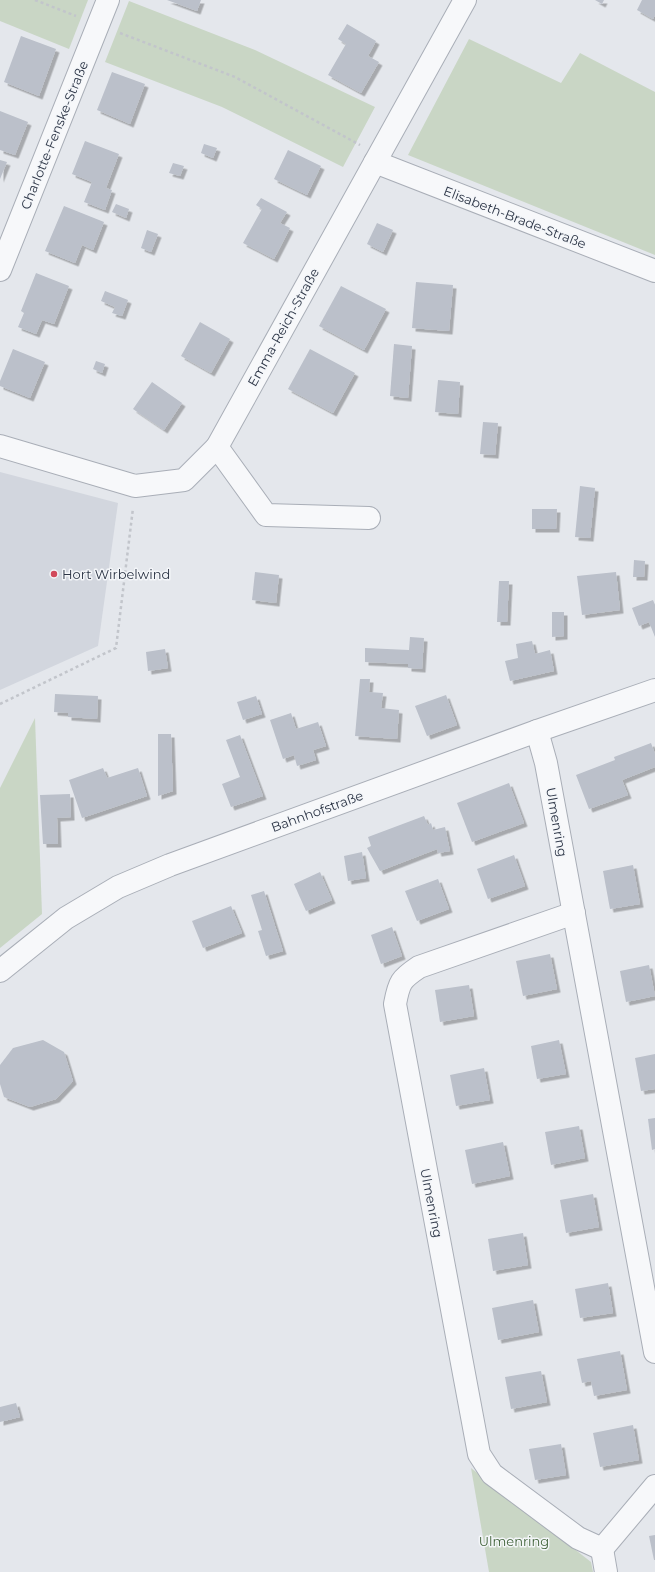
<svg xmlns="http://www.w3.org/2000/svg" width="655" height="1572" viewBox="0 0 655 1572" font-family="Montserrat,sans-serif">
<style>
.built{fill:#d2d6de}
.green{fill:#c9d6c5}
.building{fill:#bbc0ca;filter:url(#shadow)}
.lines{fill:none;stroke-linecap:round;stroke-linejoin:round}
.minor-casing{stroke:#a9aeb7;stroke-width:24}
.path{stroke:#c2c5cb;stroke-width:2.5;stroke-dasharray:3 3;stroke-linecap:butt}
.minor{stroke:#f7f8fa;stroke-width:22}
.poi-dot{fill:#d1495b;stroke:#f4f6f9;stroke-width:1.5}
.labels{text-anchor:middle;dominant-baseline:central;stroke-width:3;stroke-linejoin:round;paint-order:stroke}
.street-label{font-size:13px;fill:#2b3445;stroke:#f4f6f9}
.poi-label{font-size:13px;fill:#2b3445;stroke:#f4f6f9;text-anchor:start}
.park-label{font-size:13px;fill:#3f6138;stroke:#f4f6f9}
</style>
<defs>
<filter id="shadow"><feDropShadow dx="3.5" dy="3.5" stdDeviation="0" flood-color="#0004"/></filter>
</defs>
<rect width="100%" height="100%" fill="#e4e7ec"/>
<polygon class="built" points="0,472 118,503 98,646 0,690"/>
<g class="green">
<polygon points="0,0 88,0 69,49 0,21"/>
<polygon points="129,1 255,50 375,107 343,167 222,107 105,62"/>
<polygon points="469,39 561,83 580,53 655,92 655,255 408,155"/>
<polygon points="35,718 42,914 0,948 0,788"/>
<polygon points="471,1468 591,1562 593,1572 489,1572"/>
</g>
<g class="building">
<polygon points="167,0 201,0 197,11"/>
<polygon points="595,0 604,0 602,4"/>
<polygon points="642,0 655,0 655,15 653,19 637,10"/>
<polygon points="347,24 376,41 368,56 379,62 361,93 328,75 346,44 338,39"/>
<polygon points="21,36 56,49 39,96 4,82"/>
<polygon points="112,72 145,84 130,124 97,110"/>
<polygon points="0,111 28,122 15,155 0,150"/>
<polygon points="85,141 119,154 106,188 112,190 105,210 84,202 92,182 72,174"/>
<polygon points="204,144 217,148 213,158 201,153"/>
<polygon points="288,150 321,166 307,195 274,179"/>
<polygon points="0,160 7,162 0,179"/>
<polygon points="173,163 184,166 180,176 169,173"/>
<polygon points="261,198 287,212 280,223 290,228 274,259 243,243 262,209 256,205"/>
<polygon points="116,204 129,209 126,218 112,212"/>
<polygon points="64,206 104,222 93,250 82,245 75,263 45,251"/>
<polygon points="377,223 393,230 383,252 367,244"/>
<polygon points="147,230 158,234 151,252 141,248"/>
<polygon points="36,273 69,286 54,324 42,320 36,334 18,327 24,313 21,311"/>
<polygon points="416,282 453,285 449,331 412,328"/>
<polygon points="341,286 386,309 364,350 319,326"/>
<polygon points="105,291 128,300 122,316 112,313 115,307 101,301"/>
<polygon points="200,322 230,339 211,373 181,356"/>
<polygon points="394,344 412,346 408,398 390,396"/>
<polygon points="13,349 45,362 30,398 0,386 0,381"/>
<polygon points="310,349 355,373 333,413 288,389"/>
<polygon points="96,361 105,364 102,373 93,369"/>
<polygon points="438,380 460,382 458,414 435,412"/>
<polygon points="152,382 182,403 164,430 133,409"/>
<polygon points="483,422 498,423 495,455 480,454"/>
<polygon points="580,486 595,488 590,538 575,537"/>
<polygon points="532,509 557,509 556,529 532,529"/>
<polygon points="634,560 645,561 644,577 633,577"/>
<polygon points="255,572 279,575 276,603 252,600"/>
<polygon points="616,572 620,610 582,615 577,576"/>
<polygon points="499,581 509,581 507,622 497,622"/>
<polygon points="653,600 655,605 655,637 649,622 639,626 632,608"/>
<polygon points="552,612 564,612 564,636 552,637"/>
<polygon points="410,637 424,638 422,669 408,668 408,664 365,662 365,648 409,650"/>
<polygon points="532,641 535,654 550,650 554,671 510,681 505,661 518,658 516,644"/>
<polygon points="165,649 168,668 148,671 146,652"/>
<polygon points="360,679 370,679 369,692 383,693 381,708 399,710 397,739 355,736"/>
<polygon points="55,694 98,696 97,719 68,717 68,713 54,712"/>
<polygon points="446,695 457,725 427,736 415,706"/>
<polygon points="256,696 262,714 243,720 237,702"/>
<polygon points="291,713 296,729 318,722 326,746 313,750 316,760 297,766 294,755 283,759 270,720"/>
<polygon points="158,734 171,734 173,791 158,796"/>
<polygon points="240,735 263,796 231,807 222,784 240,777 226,740"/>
<polygon points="651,743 655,754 655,767 622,780 628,795 589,809 576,775 615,760 614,757"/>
<polygon points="103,768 107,778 138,768 147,796 82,818 69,780"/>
<polygon points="509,783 524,823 472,842 457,803"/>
<polygon points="70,794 71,817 57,818 58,844 43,844 40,795"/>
<polygon points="424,816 428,825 431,823 433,830 445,827 450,851 438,853 437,849 380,871 367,848 371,846 368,837"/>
<polygon points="362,852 366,878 348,881 344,856"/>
<polygon points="514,855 525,886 488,899 477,869"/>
<polygon points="633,865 640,904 610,909 603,871"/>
<polygon points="320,872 332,900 306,911 294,884"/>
<polygon points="438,879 449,909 417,921 405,891"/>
<polygon points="264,891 283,951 266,956 258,931 262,930 251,895"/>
<polygon points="231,906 242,933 203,948 192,921"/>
<polygon points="392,927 402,956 381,964 371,935"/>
<polygon points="550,954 557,989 523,996 516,961"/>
<polygon points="649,965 655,996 626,1002 620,971"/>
<polygon points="469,985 474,1016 440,1022 435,990"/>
<polygon points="43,1040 64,1052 73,1081 56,1099 30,1107 4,1097 0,1084 0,1065 13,1048"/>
<polygon points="559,1040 566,1074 537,1079 531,1046"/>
<polygon points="655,1054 655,1089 641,1091 635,1058"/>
<polygon points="484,1068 490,1100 456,1106 450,1075"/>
<polygon points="655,1118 655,1149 652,1150 648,1119"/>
<polygon points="579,1126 585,1158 551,1165 545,1132"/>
<polygon points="503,1142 510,1176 472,1184 465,1150"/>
<polygon points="593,1194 599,1227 566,1233 560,1200"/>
<polygon points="523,1233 528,1265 493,1271 488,1239"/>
<polygon points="608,1283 613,1313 580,1318 575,1289"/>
<polygon points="533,1300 539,1332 498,1340 492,1308"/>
<polygon points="620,1351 627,1390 594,1396 591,1381 582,1383 577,1359"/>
<polygon points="541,1371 547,1402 511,1409 505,1377"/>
<polygon points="16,1403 20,1417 0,1422 0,1407"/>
<polygon points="633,1425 639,1460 600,1467 593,1433"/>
<polygon points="561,1444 566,1475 535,1480 529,1449"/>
<polygon points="655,1535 655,1560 654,1560 649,1536"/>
</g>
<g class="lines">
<g class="minor-casing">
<g id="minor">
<polyline points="375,162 655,271"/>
<polyline points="0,270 108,0"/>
<polyline points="0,446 135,486 184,480 217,447 465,0"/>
<polyline points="217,447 266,515 369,518"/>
<polyline points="537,731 546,763 655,1352"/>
<path d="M574 913 419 967C401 979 399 982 395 1004L479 1454 492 1474 578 1538 602 1549"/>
<polyline points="0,971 66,918 118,887 170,865 537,731 655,690"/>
<polyline points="602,1549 655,1486"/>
<polyline points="602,1549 606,1572"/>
</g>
</g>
<g class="path">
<polyline points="35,0 76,16"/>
<polyline points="120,33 235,77 360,145"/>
<polyline points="0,704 116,648 133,508"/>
</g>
<use href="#minor" class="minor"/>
</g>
<circle class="poi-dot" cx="54" cy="574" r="4"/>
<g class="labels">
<g class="street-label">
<text transform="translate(54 135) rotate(-68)">Charlotte-Fenske-Straße</text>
<text transform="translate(515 217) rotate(21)">Elisabeth-Brade-Straße</text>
<text transform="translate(283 327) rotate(-61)">Emma-Reich-Straße</text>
<text transform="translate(317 811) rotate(-20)">Bahnhofstraße</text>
<text transform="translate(557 822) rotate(80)">Ulmenring</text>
<text transform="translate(432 1203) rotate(79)">Ulmenring</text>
</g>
<g class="poi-label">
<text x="62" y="574">Hort Wirbelwind</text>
</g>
<g class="park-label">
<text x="514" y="1541">Ulmenring</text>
</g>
</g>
</svg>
